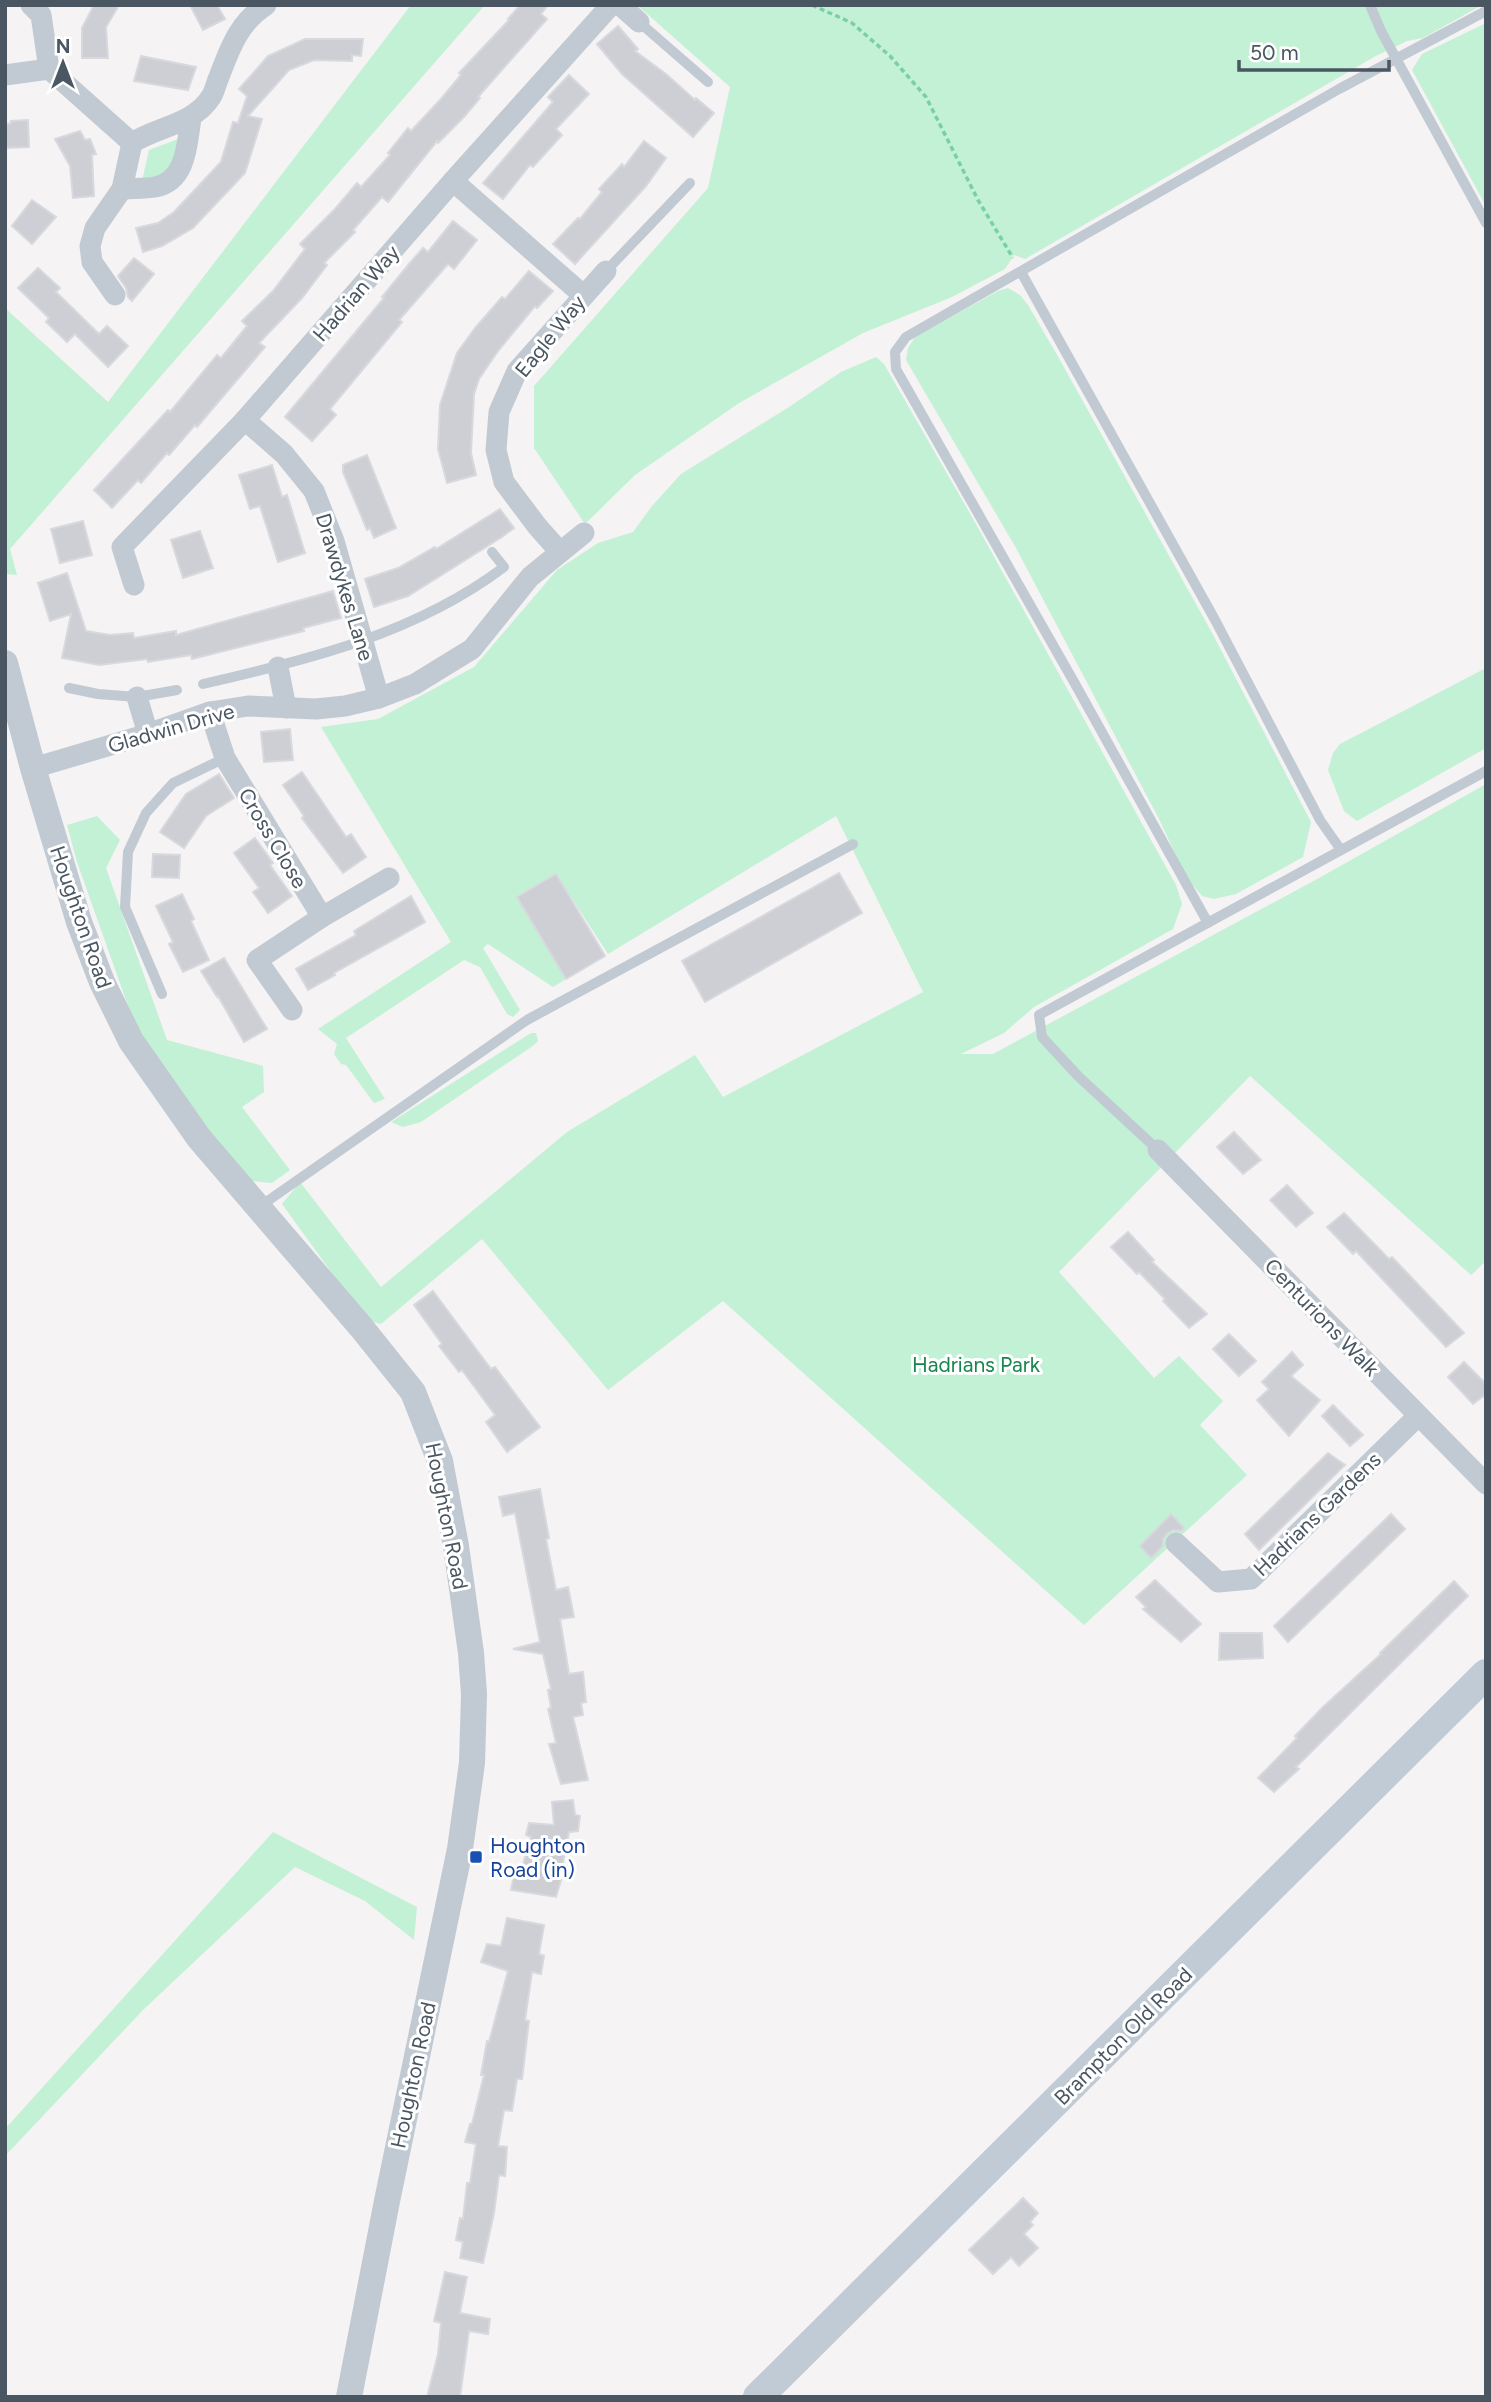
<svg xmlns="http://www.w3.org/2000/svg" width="1491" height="2402" viewBox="0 0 1491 2402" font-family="Figtree,sans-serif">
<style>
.green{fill:#c3f1d5}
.building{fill:#cdcfd5;stroke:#d7d9de;stroke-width:2}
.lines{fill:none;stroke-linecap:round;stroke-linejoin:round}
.path{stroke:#7ad0a6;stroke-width:3.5;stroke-dasharray:5 3.5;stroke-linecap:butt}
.service{stroke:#c1cad2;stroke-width:10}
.minor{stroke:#c1cad2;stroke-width:21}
.tertiary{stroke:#c1cad2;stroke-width:26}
.secondary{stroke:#c1cbd6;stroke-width:30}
.transit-dot{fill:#1a4fb4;stroke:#fff;stroke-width:2.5}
.labels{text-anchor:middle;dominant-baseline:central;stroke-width:6;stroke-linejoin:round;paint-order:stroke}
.street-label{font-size:21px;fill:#4a5661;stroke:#fff}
.park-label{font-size:21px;fill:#17864f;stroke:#fff}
.transit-label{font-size:21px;fill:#164399;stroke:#fff;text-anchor:start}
</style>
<rect width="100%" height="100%" fill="#f5f3f3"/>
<g class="green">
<polygon points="411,5 485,5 10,549 17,575 5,574 5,308 108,402"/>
<polygon points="637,5 1482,5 1423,38 1407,41 1374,57 1025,259 1014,255 1005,269 952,297 863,333 739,403 635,475 585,524 534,448 534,386 708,188 730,87"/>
<polygon points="1486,23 1486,206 1412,70 1422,54"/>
<polygon points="178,139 176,159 161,177 142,181 149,150"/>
<polygon points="1008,288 1020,295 1028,305 1056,353 1211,631 1311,822 1303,857 1236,894 1214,899 1202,896 1186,877 1159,819 1016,548 906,360 908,348 915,337 998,291"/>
<polygon points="876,357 884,364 972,517 1176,885 1182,904 1173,929 1034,1007 1004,1033 961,1054 993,1054 1319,878 1486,784 1486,1261 1471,1275 1250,1076 1059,1272 1154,1378 1179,1356 1223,1401 1200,1425 1247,1475 1084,1625 723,1301 608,1390 482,1239 381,1324 366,1320 282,1204 300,1182 381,1287 567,1132 695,1055 723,1097 923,992 836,816 608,954 556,874 517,896 566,979 553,987 488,944 483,948 520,1010 513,1017 507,1014 480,967 464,960 346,1038 385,1099 374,1103 346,1065 341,1064 334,1054 337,1044 318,1029 451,942 321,727 378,719 474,667 557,570 598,543 633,532 652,506 681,474 789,407 841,372"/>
<polygon points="1486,668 1486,748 1357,821 1344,811 1328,770 1333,753 1340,744"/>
<polygon points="97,816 120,840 106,868 167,1040 263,1066 264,1092 242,1107 290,1170 272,1183 251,1181 176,1100 133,1020 77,862 67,825"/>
<polygon points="531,1033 536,1033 538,1041 534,1045 421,1122 403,1127 391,1122"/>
<polygon points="273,1832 417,1907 414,1940 365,1901 295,1867 143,2010 5,2156 5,2129"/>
</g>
<g class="building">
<polygon points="94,5 119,5 106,27 108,58 82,58 82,28"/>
<polygon points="190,5 217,5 225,19 203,30"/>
<polygon points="520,5 548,5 541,14 547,19 478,97 480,98 463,118 438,143 437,141 388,202 382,197 353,230 355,232 324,263 327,265 302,298 259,343 265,347 197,427 195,425 169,455 167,453 141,483 138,480 112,508 94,490 168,410 170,412 217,355 221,358 247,326 242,321 273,291 305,249 300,244 335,209 357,183 361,187 390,155 388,153 408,128 411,131 440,100 461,75 459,73 509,20 508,19"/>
<polygon points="618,26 638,49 635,51 666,74 695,100 696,98 714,113 693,137 622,74 597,44"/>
<polygon points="305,39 363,39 361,56 352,55 352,61 314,60 289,70 248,116 262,119 245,173 193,228 162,246 143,252 136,228 158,223 174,212 221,162 233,122 238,123 247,96 239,89 268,56"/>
<polygon points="141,56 196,67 188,90 134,81"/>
<polygon points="569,75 589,94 556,129 562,135 533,167 530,165 503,199 483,183 553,102 548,97"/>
<polygon points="28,120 29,147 5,148 5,124 10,124 11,121"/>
<polygon points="80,131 85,140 90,139 96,154 92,155 94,196 73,198 70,166 55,139"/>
<polygon points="644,141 666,158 646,186 575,264 553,244 578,218 580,219 602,192 599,189 622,164 624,167"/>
<polygon points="32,200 56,217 32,244 12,226"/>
<polygon points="453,221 477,240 454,269 448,264 399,320 402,322 330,409 336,415 312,441 285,417 384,298 382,297 409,264 423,248 428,252"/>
<polygon points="134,258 154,274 132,301 128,297 126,288 118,276"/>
<polygon points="38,268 60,288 56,292 99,334 107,326 128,346 108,367 75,334 67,342 46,322 49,318 18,288"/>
<polygon points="529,271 553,291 537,308 535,306 498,351 479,379 474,394 471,453 476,475 447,483 438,449 440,405 457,353 475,328 502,297 505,299"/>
<polygon points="367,455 396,528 374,538 370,528 367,530 343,472 343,465"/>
<polygon points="272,465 282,497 287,495 305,553 278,562 260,506 250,509 239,475"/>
<polygon points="500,509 514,528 502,537 408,596 374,607 365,579 398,568 435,547 436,549"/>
<polygon points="83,521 92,555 60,563 51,529"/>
<polygon points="200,531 213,568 183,578 171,540"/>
<polygon points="67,573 86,631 110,635 133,633 134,638 176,631 176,635 333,591 341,618 303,628 304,631 192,659 191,655 148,662 147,659 99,665 62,658 71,614 50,621 38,583"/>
<polygon points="290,729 293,760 264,762 261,732"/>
<polygon points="302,772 346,837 351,834 366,857 343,873 302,818 304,816 283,785"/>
<polygon points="219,774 234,798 206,816 184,848 160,832 186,794"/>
<polygon points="255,838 273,863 270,865 292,896 268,913 253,892 259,888 234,853"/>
<polygon points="153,854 180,855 179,878 152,877"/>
<polygon points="839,873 862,913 705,1002 682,961"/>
<polygon points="556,874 605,956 566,979 517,897"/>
<polygon points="182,894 194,919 191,921 209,960 183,972 169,944 173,942 156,906"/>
<polygon points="411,896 425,922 334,973 335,975 308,990 296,969 356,935 354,931"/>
<polygon points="224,958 267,1029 244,1042 218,996 217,997 201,971"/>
<polygon points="1234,1132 1261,1160 1243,1174 1217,1147"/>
<polygon points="1287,1185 1313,1213 1296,1227 1270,1200"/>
<polygon points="1344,1213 1389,1259 1392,1257 1464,1333 1446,1347 1356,1251 1353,1254 1327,1227"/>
<polygon points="1128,1232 1154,1260 1152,1262 1207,1314 1189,1328 1163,1301 1165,1299 1139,1272 1137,1274 1111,1247"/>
<polygon points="433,1291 491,1369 495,1367 540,1427 507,1452 486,1422 495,1415 462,1370 459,1372 439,1346 442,1344 414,1305"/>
<polygon points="1229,1334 1256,1361 1239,1376 1213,1349"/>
<polygon points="1292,1352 1303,1365 1291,1376 1320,1400 1289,1436 1257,1400 1269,1389 1262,1382"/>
<polygon points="1464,1362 1486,1384 1486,1394 1473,1404 1448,1377"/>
<polygon points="1333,1405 1363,1435 1350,1446 1322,1416"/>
<polygon points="1328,1453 1345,1465 1259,1550 1245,1534"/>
<polygon points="540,1489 549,1538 546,1539 556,1590 568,1587 574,1617 560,1619 569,1674 583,1672 586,1702 581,1703 583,1715 573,1717 588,1780 561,1784 549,1744 556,1743 548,1709 551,1708 548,1690 551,1689 543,1654 513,1649 540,1642 515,1513 503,1516 499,1497"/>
<polygon points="1171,1514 1184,1528 1181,1531 1173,1530 1167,1534 1163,1539 1163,1546 1151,1558 1140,1546"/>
<polygon points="1391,1514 1405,1529 1288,1642 1274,1626"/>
<polygon points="1155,1580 1201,1624 1181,1642 1143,1609 1146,1607 1136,1597"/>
<polygon points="1454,1581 1468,1596 1296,1767 1299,1769 1274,1792 1258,1778 1297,1738 1295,1736 1323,1707 1381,1654 1380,1653"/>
<polygon points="1220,1633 1262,1633 1263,1658 1219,1660"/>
<polygon points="573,1800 575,1815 580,1816 578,1831 569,1832 560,1877 562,1877 556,1897 511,1890 515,1871 521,1871 531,1837 526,1835 529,1823 554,1825 552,1802"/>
<polygon points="507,1918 544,1925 539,1954 544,1956 541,1974 532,1972 525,2020 529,2021 522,2079 517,2079 512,2111 504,2110 498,2146 507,2147 505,2176 499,2175 494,2213 483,2263 460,2258 463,2242 456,2240 460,2218 463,2219 467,2183 470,2183 476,2144 465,2142 470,2124 472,2124 484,2075 481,2075 487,2041 489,2042 508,1971 481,1962 487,1944 501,1946"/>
<polygon points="1023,2198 1038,2213 1030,2222 1033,2225 1024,2234 1038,2248 1019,2266 1011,2257 993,2274 969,2250"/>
<polygon points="445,2272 467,2277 460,2313 490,2319 488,2334 469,2331 460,2397 427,2397 438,2354 441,2323 434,2321"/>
</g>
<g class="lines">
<polyline class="path" points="812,5 852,23 890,56 926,97 978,200 1013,258"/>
<g class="service">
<polyline points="1370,5 1381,31 1486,223"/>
<polyline points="639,22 708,82"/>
<polyline points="606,271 690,183"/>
<polyline points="1021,272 1214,618 1320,820 1341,850"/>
<path d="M203 684C308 660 417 633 504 567L492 552"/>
<polyline points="69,688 98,694 137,697 177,690"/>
<polyline points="1208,923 1074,682 896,369 895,352 906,337 1339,89 1486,11"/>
<polyline points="162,994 125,907 128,852 146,813 173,783 225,758"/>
<polyline points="1158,1150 1078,1076 1042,1037 1039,1015 1486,771"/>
<polyline points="259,1207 527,1020 853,844"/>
</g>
<g class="minor">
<polyline points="31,5 41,15 49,69 132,143"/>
<polyline points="620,5 639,22"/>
<polyline points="5,75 49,69"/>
<polyline points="453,181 583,295"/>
<path d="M122 189C133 188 145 189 155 187 187 181 187 143 191 118"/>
<path d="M115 295 92 262 90 246 95 228 122 189 132 143C158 126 193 125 211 97 215 91 216 83 219 77 230 48 239 22 266 5"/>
<polyline points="245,420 284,454 314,491 334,541 379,698"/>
<polyline points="560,552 537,526 504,482 496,450 499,412 517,371 606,271"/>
<polyline points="134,585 122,547 245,420 453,181 611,5"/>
<polyline points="278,667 286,708"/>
<polyline points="137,697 148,734"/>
<polyline points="210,712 225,758 322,917"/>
<polyline points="33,768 148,734 210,712 248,706 316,709 345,706 379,698 415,684 472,649 530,577 584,533"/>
<polyline points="292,1010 257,960 322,917 389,878"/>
<polyline points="1158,1150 1486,1484"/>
<polyline points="1176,1543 1218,1582 1251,1579 1418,1416"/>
</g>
<polyline class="tertiary" points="5,663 33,768 79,922 102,982 131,1041 199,1138 361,1327 413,1392 440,1461 456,1546 471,1653 474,1694 472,1763 460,1849 387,2201 349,2397"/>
<polyline class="secondary" points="758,2397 1486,1674"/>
</g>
<rect class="transit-dot" x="469" y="1850" width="14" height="14" rx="3.5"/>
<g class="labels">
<g class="street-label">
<text transform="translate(356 293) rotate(-49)">Hadrian Way</text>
<text transform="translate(550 336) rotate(-51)">Eagle Way</text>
<text transform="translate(345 587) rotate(73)">Drawdykes Lane</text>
<text transform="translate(171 728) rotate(-16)">Gladwin Drive</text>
<text transform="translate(273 838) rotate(59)">Cross Close</text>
<text transform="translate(81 917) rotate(71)">Houghton Road</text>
<text transform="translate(1322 1317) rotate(46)">Centurions Walk</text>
<text transform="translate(1317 1514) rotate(-44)">Hadrians Gardens</text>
<text transform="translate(447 1516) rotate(79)">Houghton Road</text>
<text transform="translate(1123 2036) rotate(-45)">Brampton Old Road</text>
<text transform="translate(413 2075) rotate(-78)">Houghton Road</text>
</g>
<g class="park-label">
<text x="976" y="1364">Hadrians Park</text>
</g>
<g class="transit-label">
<text x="490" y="1845">Houghton<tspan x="490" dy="24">Road (in)</tspan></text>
</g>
</g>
<rect width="1491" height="2402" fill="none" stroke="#4a5661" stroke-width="14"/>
<g transform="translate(63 63)" stroke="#ffffff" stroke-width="5" paint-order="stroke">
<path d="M0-5L12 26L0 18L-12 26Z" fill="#4a5661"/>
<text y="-10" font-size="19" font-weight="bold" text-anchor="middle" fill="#4a5661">N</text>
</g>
<path d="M1239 60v10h150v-10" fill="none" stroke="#4a5661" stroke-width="3.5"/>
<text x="1250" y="60" font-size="21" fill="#4a5661" stroke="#ffffff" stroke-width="5" paint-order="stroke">50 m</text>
</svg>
